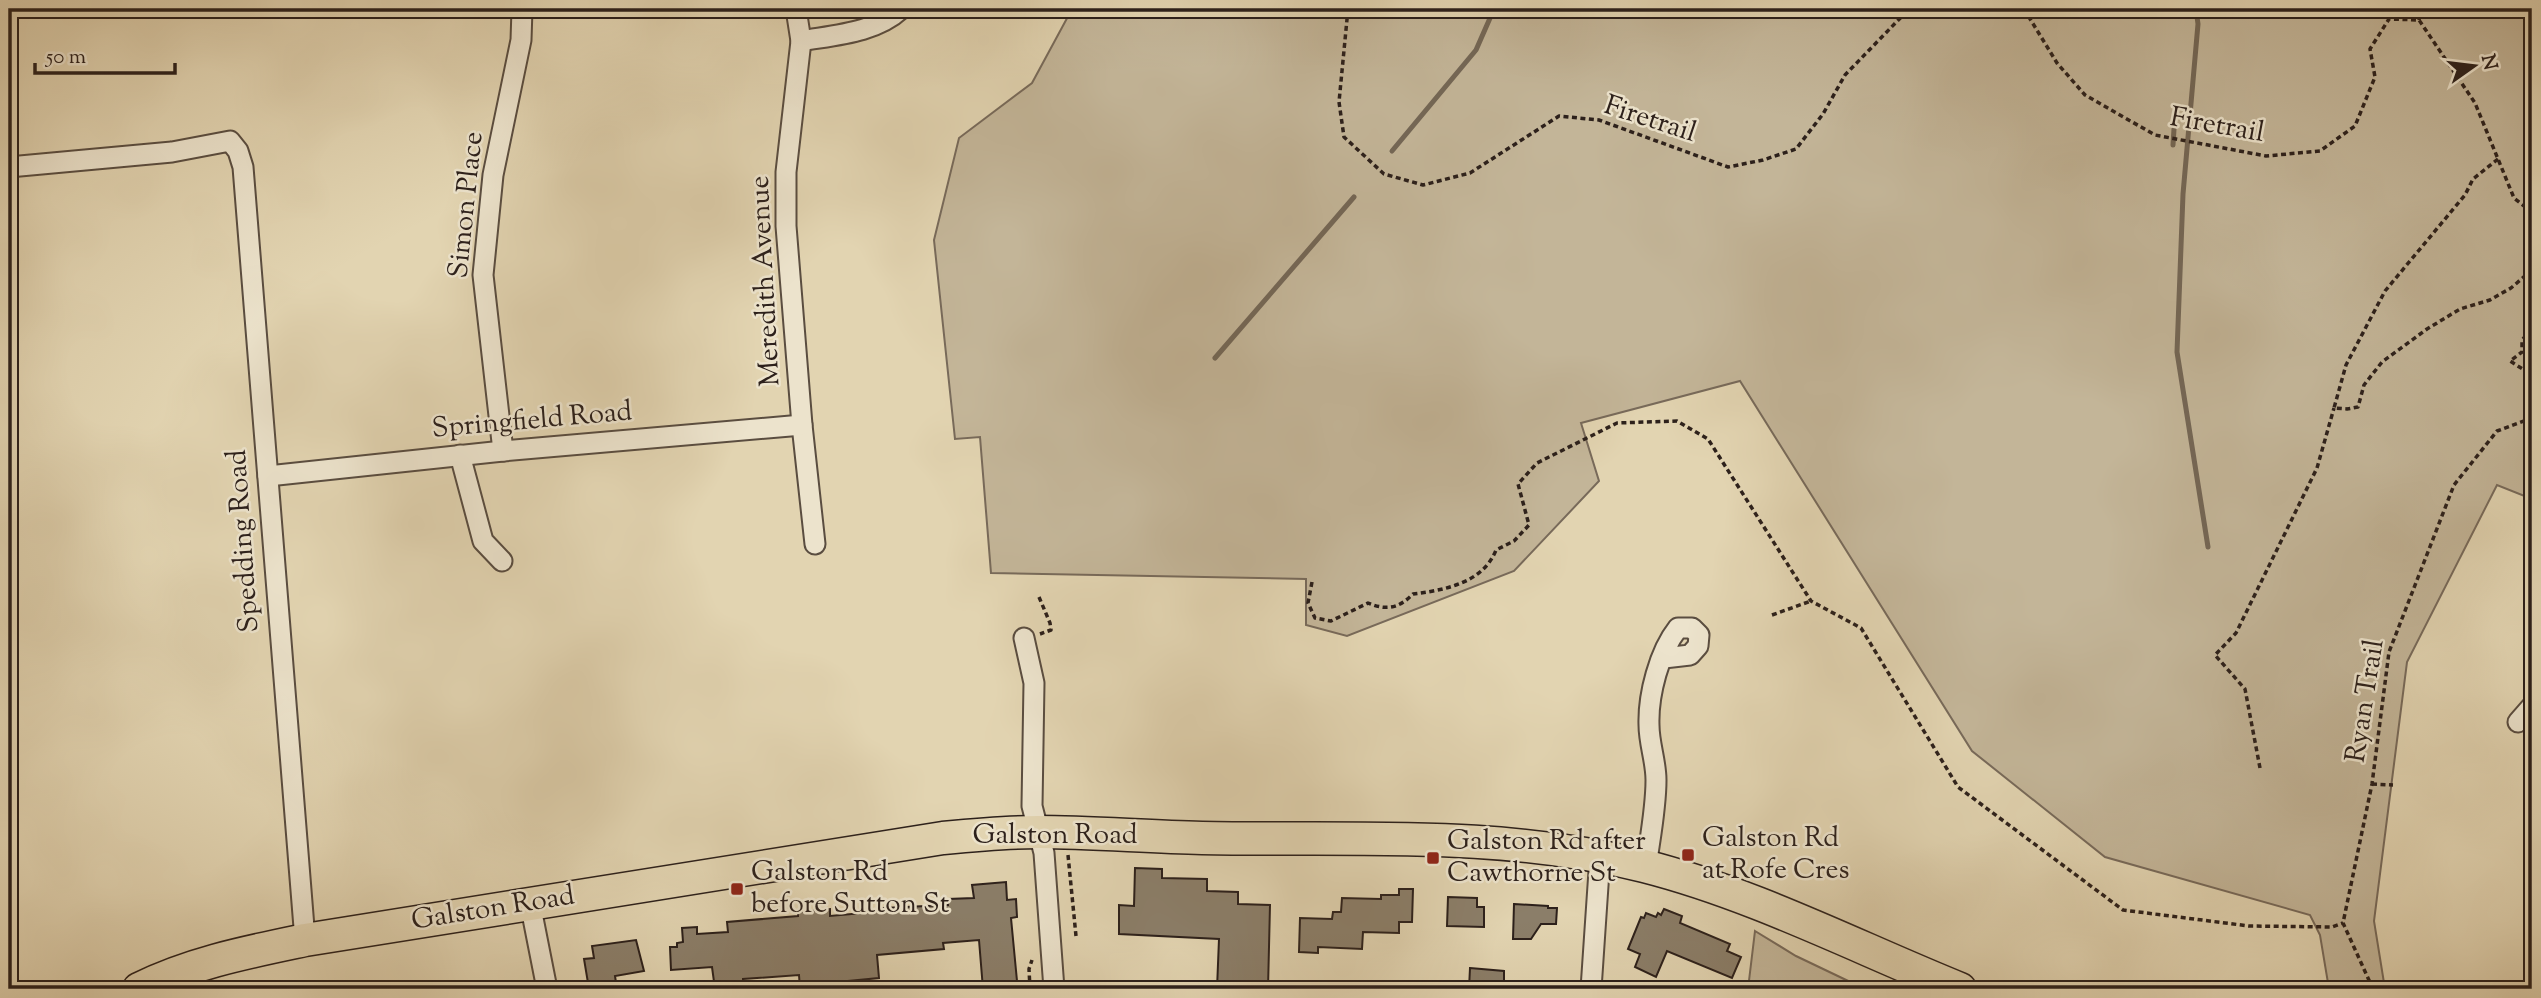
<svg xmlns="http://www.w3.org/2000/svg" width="2541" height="998" viewBox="0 0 2541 998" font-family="'Sorts Mill Goudy',serif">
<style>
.green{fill:#c3b598;stroke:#786a5a;stroke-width:2}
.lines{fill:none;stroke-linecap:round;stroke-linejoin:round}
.stream{stroke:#746756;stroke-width:5}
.building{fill:#8b7e69;stroke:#2c201b;stroke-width:2}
.street-casing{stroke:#5a4d40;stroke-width:23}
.primary-casing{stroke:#2c201b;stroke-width:35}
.path{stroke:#2c201b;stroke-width:3.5;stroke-dasharray:5 3.5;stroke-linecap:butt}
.street{stroke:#ece3cc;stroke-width:19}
.primary{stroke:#e2d4b1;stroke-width:32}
.poi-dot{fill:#8f2418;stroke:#ece3cc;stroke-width:2.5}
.labels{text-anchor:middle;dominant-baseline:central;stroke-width:5;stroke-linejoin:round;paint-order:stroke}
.street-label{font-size:28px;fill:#2c201b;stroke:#ece3cc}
.poi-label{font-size:28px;fill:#2c201b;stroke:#ece3cc;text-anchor:start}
</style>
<rect width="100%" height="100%" fill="#e2d4b1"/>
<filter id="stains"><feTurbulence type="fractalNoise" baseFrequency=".00286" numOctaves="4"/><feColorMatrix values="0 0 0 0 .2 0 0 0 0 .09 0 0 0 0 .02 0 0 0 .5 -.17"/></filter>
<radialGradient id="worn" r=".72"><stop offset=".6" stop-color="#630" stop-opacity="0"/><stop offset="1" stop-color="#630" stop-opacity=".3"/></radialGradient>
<g class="green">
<polygon points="1072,9 2532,9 2532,499 2497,485 2407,662 2374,921 2385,989 2329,989 2320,935 2310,915 2105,857 1972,751 1740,381 1581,423 1599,481 1514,571 1347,636 1306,625 1306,579 991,573 980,437 955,439 934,240 959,138 1032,83"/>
<polygon points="1755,931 1796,956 1865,989 1748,989"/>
</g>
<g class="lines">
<g class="stream">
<polyline points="2196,9 2198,24 2183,194 2177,352 2208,547"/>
<polyline points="2173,145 2174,129"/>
<polyline points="1392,151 1476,50 1494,9"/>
<polyline points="1215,358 1354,197"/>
</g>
</g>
<g class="building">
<polygon points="1135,868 1162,869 1162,878 1207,879 1207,891 1238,892 1238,904 1270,905 1268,989 1217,989 1219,939 1119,934 1119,905 1134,906"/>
<polygon points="1006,882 1007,900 1016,899 1017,917 1011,918 1017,981 1010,982 1010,989 983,989 979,940 943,943 944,949 877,955 879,978 838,982 838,989 800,989 799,975 743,979 743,983 734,983 734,989 715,989 712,967 671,970 670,947 677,947 677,943 683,942 682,928 697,927 697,934 728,932 727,922 798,916 798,912 830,909 830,916 885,911 884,908 948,905 948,899 974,898 972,885"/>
<polygon points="1399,889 1413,889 1412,922 1399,922 1399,933 1363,932 1362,949 1318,947 1318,953 1299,952 1300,918 1332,919 1333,912 1341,912 1342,898 1381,899 1381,895 1399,895"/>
<polygon points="1448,897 1477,898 1477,907 1484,907 1484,927 1447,926"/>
<polygon points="1514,904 1548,906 1548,908 1557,908 1556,924 1541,924 1531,939 1513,939"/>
<polygon points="1664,909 1682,916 1680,923 1730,944 1727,951 1741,957 1732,978 1667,951 1656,977 1635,967 1640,954 1628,949 1641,917 1644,918 1646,913 1656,917 1658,913 1661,915"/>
<polygon points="636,940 644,971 615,976 617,989 589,989 584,959 594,958 592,946"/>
<polygon points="1470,968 1504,971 1504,989 1469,989"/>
</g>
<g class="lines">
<g class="street-casing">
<g id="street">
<polyline points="796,9 801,41 786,172 786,226 802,425 815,544"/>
<path d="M801 41C835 35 875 33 901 9"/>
<polyline points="9,167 172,152 230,141 238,151 243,167 305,940"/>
<polyline points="503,451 483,275 493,175 521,40 522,9"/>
<polyline points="460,455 483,541 502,561"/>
<polyline points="268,476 503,451 802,425"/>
<polyline points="1024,638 1034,683 1032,806 1044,853 1054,989"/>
<polyline points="2518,722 2532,706"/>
<path d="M1646 867C1650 838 1656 809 1656 780 1656 761 1649 744 1649 725 1648 695 1659 652 1678 628H1692L1699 635 1698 646 1690 655 1664 658"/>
<polyline points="530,903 547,989"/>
<polyline points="1591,989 1600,856"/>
</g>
</g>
<g class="primary-casing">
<path id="primary" d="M139 989C191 963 248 952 305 940L943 838C974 835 1006 832 1038 832 1092 832 1147 837 1202 838 1350 841 1499 830 1644 866 1754 894 1856 947 1960 989"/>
</g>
<g class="path">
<polyline points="1348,9 1339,102 1344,137 1384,174 1423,185 1470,173 1559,116 1599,120 1728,167 1763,160 1796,149 1823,114 1845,75 1909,9"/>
<polyline points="2024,9 2057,63 2085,95 2155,135 2266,156 2320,151 2355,126 2375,77 2370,49 2389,19 2419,20 2475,103 2514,198 2529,210 2532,210"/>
<polyline points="2419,20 2421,9"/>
<polyline points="2498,159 2473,179 2465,195 2385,291 2346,365 2334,408 2347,409 2358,407 2364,385 2382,362 2427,329 2460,309 2490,300 2511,288 2532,270"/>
<polyline points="2532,329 2522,340 2522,352 2510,361 2532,375"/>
<path d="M1312 582 1308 603 1315 618 1331 621 1368 603C1387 611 1399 608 1413 594 1445 590 1483 583 1496 550L1514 541 1529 525 1518 484 1537 463 1617 423 1677 421 1708 439 1811 601 1861 628 1958 787 2123 910 2249 926 2332 927 2343 923"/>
<polyline points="1039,597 1050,623 1051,630 1040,634"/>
<polyline points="1772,615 1811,601"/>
<polyline points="2260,768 2245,689 2215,655 2236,633 2317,468 2334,408"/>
<polyline points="2372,784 2393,785"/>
<polyline points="1068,855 1076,936"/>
<polyline points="1030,989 1029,969 1032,960"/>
<polyline points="2373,989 2343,923 2372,784 2389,652 2454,485 2497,431 2532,418"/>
</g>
<use href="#street" class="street"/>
<use href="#primary" class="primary"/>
</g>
<g class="poi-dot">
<rect x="1681" y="848" width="14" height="14" rx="3.5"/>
<rect x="1426" y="851" width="14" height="14" rx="3.5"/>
<rect x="730" y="882" width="14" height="14" rx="3.5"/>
</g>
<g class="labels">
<g class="street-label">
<text transform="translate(1650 120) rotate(18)">Firetrail</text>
<text transform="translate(2217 126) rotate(10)">Firetrail</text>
<text transform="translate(467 205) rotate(-84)">Simon Place</text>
<text transform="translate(766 281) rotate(-93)">Meredith Avenue</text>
<text transform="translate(532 421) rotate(-5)">Springfield Road</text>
<text transform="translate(244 541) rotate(-94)">Spedding Road</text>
<text transform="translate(2366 701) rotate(-81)">Ryan Trail</text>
<text x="1055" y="836">Galston Road</text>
<text transform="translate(493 909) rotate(-9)">Galston Road</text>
</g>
<g class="poi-label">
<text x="1702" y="839">Galston Rd<tspan x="1702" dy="32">at Rofe Cres</tspan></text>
<text x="1447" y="842">Galston Rd after<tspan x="1447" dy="32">Cawthorne St</tspan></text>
<text x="751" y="873">Galston Rd<tspan x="751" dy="32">before Sutton St</tspan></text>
</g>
</g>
<rect width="2541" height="998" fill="none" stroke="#e2d4b1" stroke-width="35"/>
<rect x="10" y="10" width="2520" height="977" fill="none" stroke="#2c201b" stroke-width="3.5"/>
<rect x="18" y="18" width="2506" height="963" fill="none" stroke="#2c201b" stroke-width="2"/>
<g transform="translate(2474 66) rotate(76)" stroke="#ece3cc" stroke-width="5" paint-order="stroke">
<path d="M0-5L12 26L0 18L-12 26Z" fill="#2c201b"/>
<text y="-10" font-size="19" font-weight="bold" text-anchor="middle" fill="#2c201b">N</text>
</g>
<path d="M35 63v10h140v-10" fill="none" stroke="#2c201b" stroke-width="3.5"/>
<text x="46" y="63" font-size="21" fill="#2c201b" stroke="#ece3cc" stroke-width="5" paint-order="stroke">50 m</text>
<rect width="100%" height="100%" filter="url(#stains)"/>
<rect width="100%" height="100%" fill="url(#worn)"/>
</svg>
